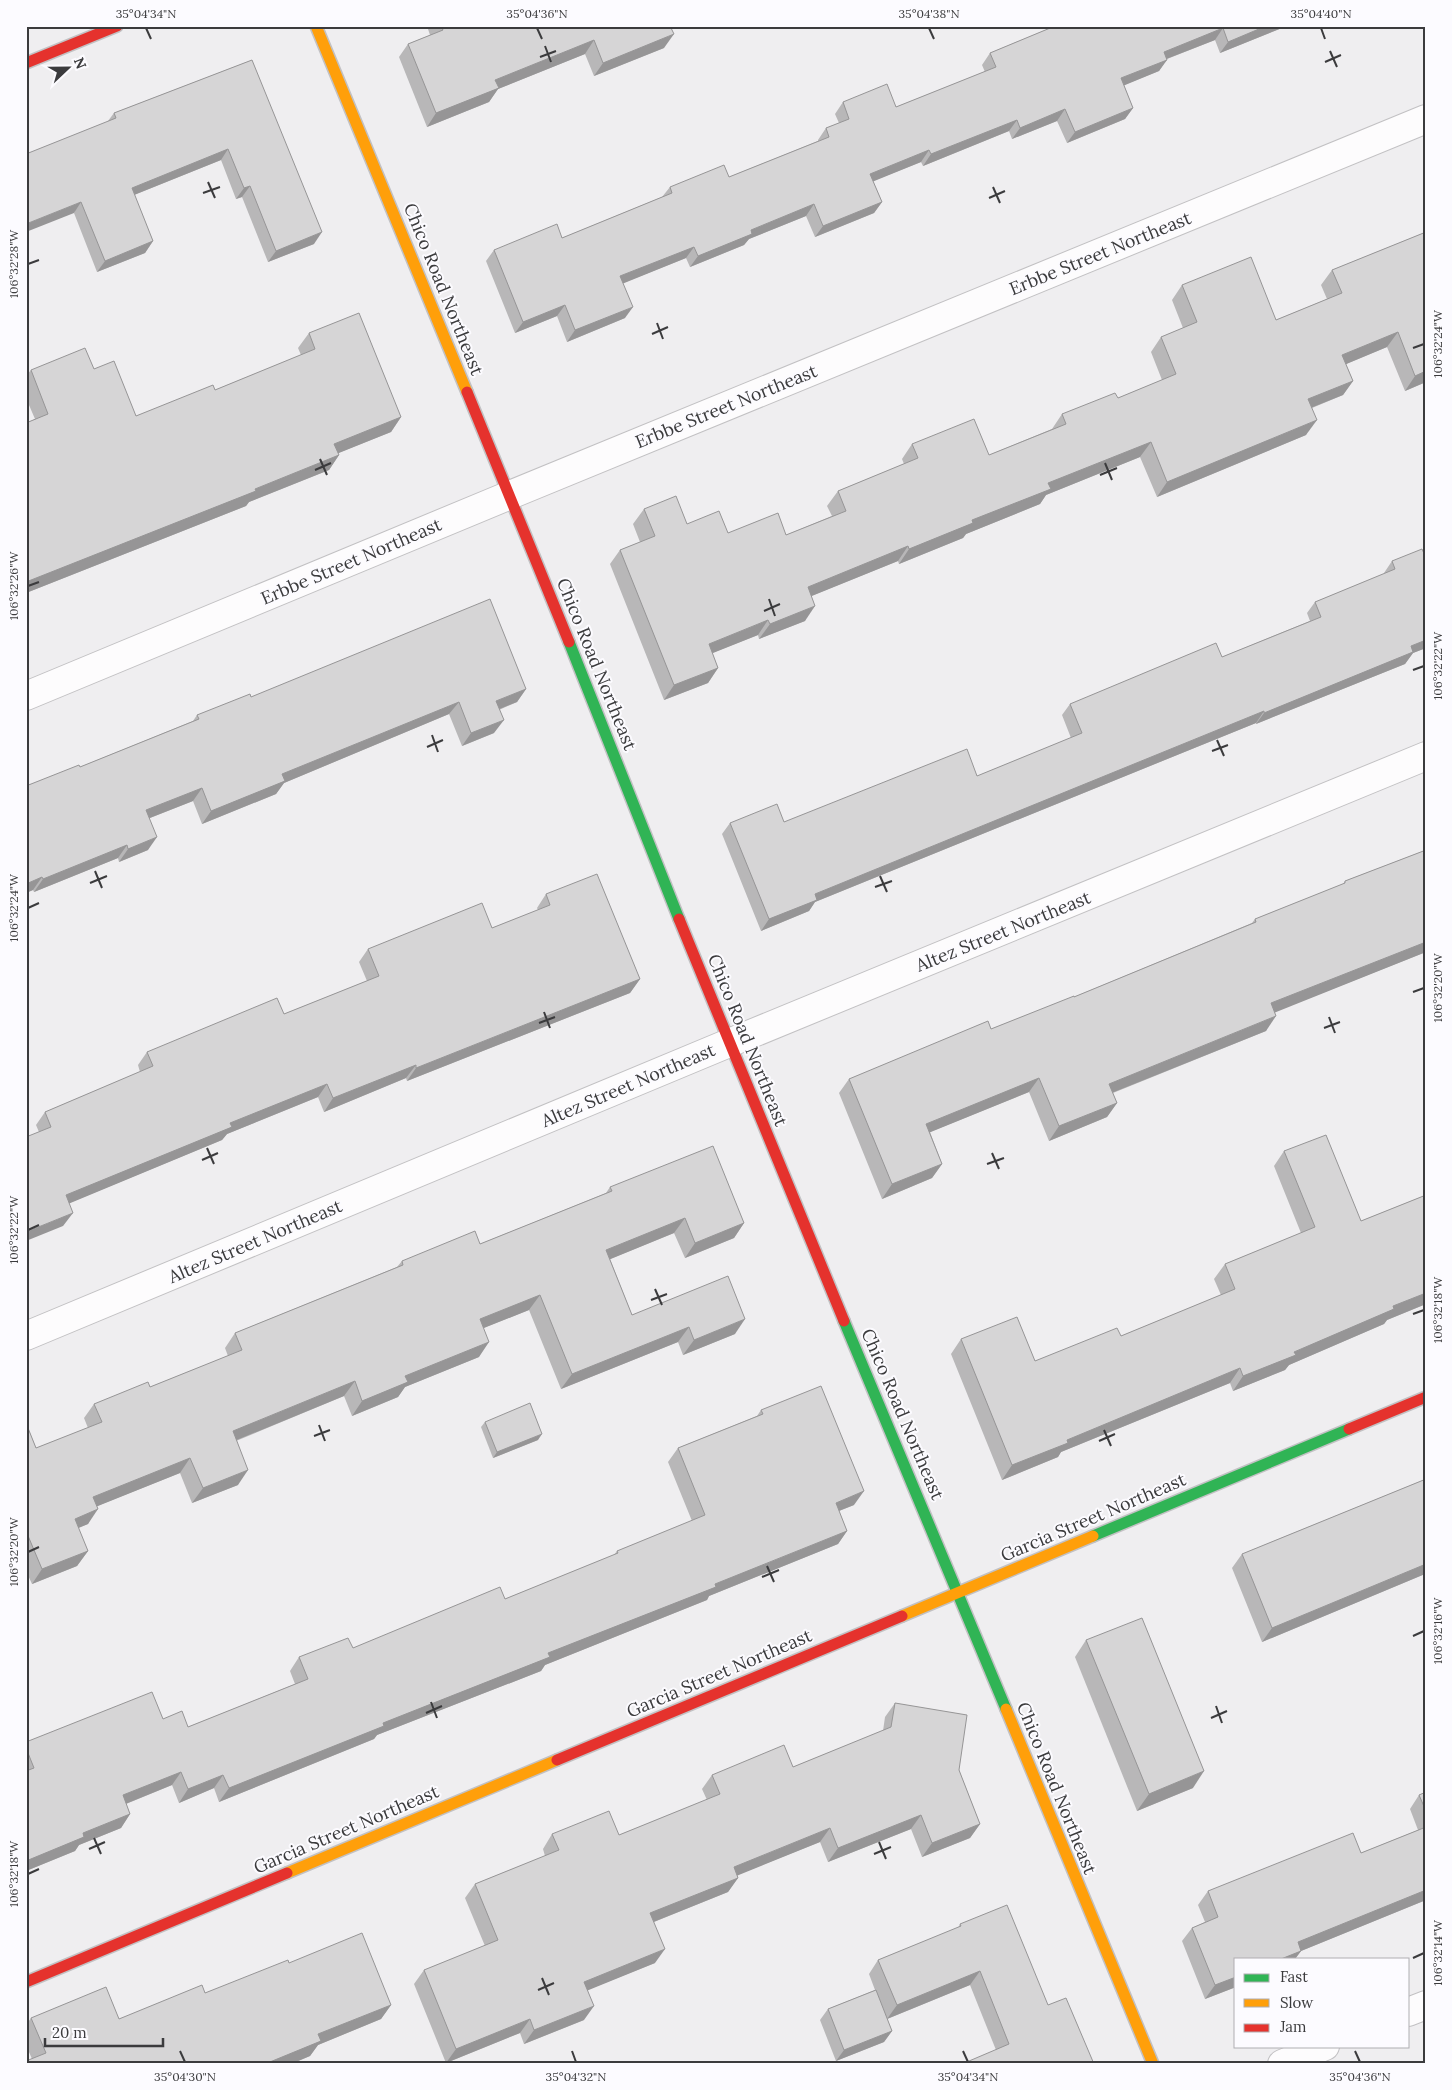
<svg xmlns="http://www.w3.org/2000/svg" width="1452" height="2090" viewBox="0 0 1452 2090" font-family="Lora,serif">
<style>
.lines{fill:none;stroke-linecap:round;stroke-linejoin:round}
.street-casing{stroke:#c2c1c3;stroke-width:30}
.fast-casing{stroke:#c2c1c3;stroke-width:14}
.slow-casing{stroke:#c2c1c3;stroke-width:14}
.jam-casing{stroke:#c2c1c3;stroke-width:14}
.street{stroke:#fdfcfd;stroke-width:28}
.fast{stroke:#30b455;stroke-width:11}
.slow{stroke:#ff9f0a;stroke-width:11}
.jam{stroke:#e5322d;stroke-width:11}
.wall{fill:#b8b7b8}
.shaded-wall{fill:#969596}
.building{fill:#d6d5d6;stroke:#969596}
.ticks{fill:none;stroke:#3b3b3d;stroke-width:2}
.labels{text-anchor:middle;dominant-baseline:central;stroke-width:4;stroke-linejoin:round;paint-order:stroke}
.street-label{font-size:18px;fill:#3b3b3d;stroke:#fcfbff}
.neatline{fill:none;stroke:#3b3b3d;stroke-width:2}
.ticks-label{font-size:12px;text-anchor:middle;fill:#3b3b3d}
</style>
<rect width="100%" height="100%" fill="#efeef0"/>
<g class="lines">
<g class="street-casing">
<g id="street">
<polyline points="26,696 510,495 1426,119"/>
<polyline points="26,1336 729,1043 1426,756"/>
<polyline points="1408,2012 1426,2005"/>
<polyline points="1282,2064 1325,2046"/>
</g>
</g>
<g class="fast-casing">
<g id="fast">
<polyline points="569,642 679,919"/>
<polyline points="844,1321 1006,1709"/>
<polyline points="1093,1536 1349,1429"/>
</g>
</g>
<g class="slow-casing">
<g id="slow">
<polyline points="316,26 467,392"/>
<polyline points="902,1616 1093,1536"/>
<polyline points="1006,1709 1153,2064"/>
<polyline points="287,1873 557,1760"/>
</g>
</g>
<g class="jam-casing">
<g id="jam">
<polyline points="26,63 117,26"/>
<polyline points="467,392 569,642"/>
<polyline points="679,919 844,1321"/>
<polyline points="1349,1429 1426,1397"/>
<polyline points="557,1760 902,1616"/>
<polyline points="26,1982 287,1873"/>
</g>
</g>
<use href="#street" class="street"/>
<use href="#fast" class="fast"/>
<use href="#slow" class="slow"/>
<use href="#jam" class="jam"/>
</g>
<g class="wall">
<polygon points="427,26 670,26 664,48 594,76 585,54 498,89 489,102 427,127 399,57 408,44 430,35"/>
<polygon points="1055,26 1287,26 1220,53 1215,40 1167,59 1159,71 1124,85 1133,108 1125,119 1067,143 1057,121 1012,139 1009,131 923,166 921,162 873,181 882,202 874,213 815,237 806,216 749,239 744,245 690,267 686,258 623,283 625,318 567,342 557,316 515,333 486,261 494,250 562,238 662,197 670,187 729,177 818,141 818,140 826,128 839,123 835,114 843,102 896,107 985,72 982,65 990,53"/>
<polygon points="252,60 314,244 268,262 242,197 236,199 221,160 134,195 153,241 145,253 97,272 74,213 108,121 114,113"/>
<polygon points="1426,232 1426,382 1405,391 1387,347 1346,364 1353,381 1343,395 1312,408 1306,435 1157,497 1140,457 1046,495 1040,504 966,534 963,538 899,564 898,561 811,596 805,621 759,639 758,635 712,653 718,668 708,683 664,700 610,564 620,550 640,542 633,524 644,509 687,524 728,533 786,535 832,516 827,506 838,491 904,464 902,459 912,444 989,455 1052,429 1062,414 1118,398 1162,380 1151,352 1161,337 1183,328 1172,300 1182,285 1276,320 1327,299 1321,285 1332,270"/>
<polygon points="309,333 401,417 391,432 338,453 339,455 329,470 249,502 246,506 26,593 26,423 35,419 26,398 26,376 31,370 94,369 136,416 215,390 301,355 298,348"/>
<polygon points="1426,558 1426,648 1413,653 1405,664 1256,724 1256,723 815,902 809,911 761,931 722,834 730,823 784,822 977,776 1071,738 1062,715 1070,704 1222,657 1310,621 1307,613 1315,602 1384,574 1384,573 1392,561"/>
<polygon points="526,689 517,702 499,710 494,733 462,746 449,714 284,783 276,794 202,824 193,801 150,818 148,850 119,862 118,858 34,892 33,890 26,893 26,786 80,767 193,721 197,715 251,697"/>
<polygon points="1426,850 1426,952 1274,1012 1266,1031 1113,1093 1117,1103 1107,1117 1049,1141 1029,1092 930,1132 942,1164 932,1178 882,1199 839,1093 849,1079 991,1029 1074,997 1252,923 1255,919 1343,884 1345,881"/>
<polygon points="546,894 640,979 630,993 407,1081 406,1078 324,1112 318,1097 227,1134 222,1140 69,1203 63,1226 39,1132 36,1125 45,1112 140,1072 138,1065 147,1052 284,1014 367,981 359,962 368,949 492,928 538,910 537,908"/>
<polygon points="1284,1151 1361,1221 1426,1195 1426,1304 1387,1320 1384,1324 1289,1365 1285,1370 1233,1391 1230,1383 1061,1452 1058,1457 1002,1480 951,1354 961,1339 1035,1361 1121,1336 1221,1295 1214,1279 1225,1264 1301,1233 1274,1166"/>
<polygon points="610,1187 744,1223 734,1238 685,1258 674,1233 610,1259 632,1315 735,1334 683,1355 678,1342 561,1389 529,1310 483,1328 479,1357 405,1387 398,1397 352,1416 344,1396 236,1441 238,1485 192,1503 180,1473 97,1506 88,1524 78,1528 88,1551 77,1566 32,1584 26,1571 26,1423 36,1448 88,1428 84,1418 94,1404 150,1387 228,1356 225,1348 235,1333 397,1267 402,1261 480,1244 606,1193"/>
<polygon points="761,1410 854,1505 839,1511 847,1531 838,1544 709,1596 707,1600 545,1665 541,1671 377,1735 374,1739 219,1802 214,1788 179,1803 172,1785 126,1804 130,1814 121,1828 79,1845 75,1851 26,1871 26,1742 163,1719 188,1727 295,1684 290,1671 299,1657 353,1648 505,1599 614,1555 617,1551 692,1521 668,1462 678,1448 757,1416"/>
<polygon points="485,1422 538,1440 493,1458 481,1427"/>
<polygon points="1426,1479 1426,1575 1425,1574 1262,1642 1232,1568 1242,1554"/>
<polygon points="1086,1640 1193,1788 1137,1811 1075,1657"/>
<polygon points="895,1703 959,1770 980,1824 970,1838 922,1857 911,1829 828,1862 820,1842 737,1875 738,1878 728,1892 654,1922 655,1963 587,1990 584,2020 524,2044 520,2033 446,2063 414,1984 424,1970 485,1946 465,1898 475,1884 545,1856 543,1849 552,1834 619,1835 707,1800 702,1789 712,1775 793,1767 883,1731 885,1717"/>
<polygon points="1426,1792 1426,1900 1301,1951 1295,1959 1236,1959 1236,1987 1205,1999 1182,1941 1192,1928 1205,1922 1198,1905 1208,1891 1361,1853 1418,1830 1410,1809 1419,1795"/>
<polygon points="960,1924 1048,2005 1094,2064 996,2050 970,1985 887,2019 892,2031 884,2042 836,2061 820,2020 828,2009 875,1990 869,1974 878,1960 958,1928"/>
<polygon points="289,1963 391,2005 381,2019 318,2045 310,2056 291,2064 26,2064 32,2059 26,2045 26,2025 31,2018 119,2019 205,1993"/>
</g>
<g class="shaded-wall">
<polygon points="1266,26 1287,26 1220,53 1228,42"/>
<polygon points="1223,28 1215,40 1156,63 1164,52"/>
<polygon points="674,34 664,48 594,76 603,63"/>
<polygon points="594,40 585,54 498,89 489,102 427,127 436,113 495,80"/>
<polygon points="1167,60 1159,71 1113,90 1121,78"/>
<polygon points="1133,108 1125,119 1067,143 1075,132"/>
<polygon points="1065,109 1057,121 1012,139 1020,128"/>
<polygon points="1017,120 1009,131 923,166 931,154"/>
<polygon points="228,149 221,160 124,199 132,188"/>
<polygon points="929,150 921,162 862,186 870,174"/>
<polygon points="250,186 242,197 236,199 244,188"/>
<polygon points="81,202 74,213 26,232 26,224"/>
<polygon points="882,202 874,213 815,237 823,226"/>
<polygon points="814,204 806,216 749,239 744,245 690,267 698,256 751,230"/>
<polygon points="322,232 314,244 268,262 276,251"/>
<polygon points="153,241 145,253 97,272 105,261"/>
<polygon points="694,247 686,258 612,288 620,276"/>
<polygon points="565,305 557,316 515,333 523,322"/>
<polygon points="633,307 625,318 567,342 575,330"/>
<polygon points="1398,332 1387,347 1332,370 1342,355"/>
<polygon points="1426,371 1426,382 1405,391 1415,376"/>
<polygon points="1353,381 1343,395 1298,413 1308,399"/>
<polygon points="401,417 391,432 324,459 334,444"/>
<polygon points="1317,420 1306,435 1157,497 1167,482"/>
<polygon points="1151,442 1140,457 1046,495 1040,504 966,534 963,538 899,564 909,549 972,520 1048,483"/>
<polygon points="339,455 329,470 249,502 246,506 26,593 26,582"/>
<polygon points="908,546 898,561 797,602 808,587"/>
<polygon points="815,606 805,621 759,639 770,624"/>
<polygon points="768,620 758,635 698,659 709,644"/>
<polygon points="1426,640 1426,648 1413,653 1405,664 1256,724 1264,713 1411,646"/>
<polygon points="718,668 708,683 664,700 674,685"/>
<polygon points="526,689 517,702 487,714 496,701"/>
<polygon points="459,702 449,714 284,783 276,794 202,824 211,811 282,774"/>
<polygon points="1264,711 1256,723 815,902 809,911 761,931 769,919 815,894"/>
<polygon points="504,720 494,733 462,746 471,733"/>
<polygon points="202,788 193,801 137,823 146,810"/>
<polygon points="157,837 148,850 119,862 128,849"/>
<polygon points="127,845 118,858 34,892 43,879"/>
<polygon points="42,877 33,890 26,893 26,884"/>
<polygon points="1426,942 1426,952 1261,1018 1271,1003"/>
<polygon points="640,979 630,993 407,1081 416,1068"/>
<polygon points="1276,1016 1266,1031 1099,1098 1109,1084"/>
<polygon points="416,1065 406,1078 324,1112 333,1098"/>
<polygon points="1039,1078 1029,1092 916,1138 926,1124"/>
<polygon points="327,1084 318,1097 227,1134 222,1140 56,1209 66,1195 230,1123"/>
<polygon points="1117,1103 1107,1117 1049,1141 1059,1126"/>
<polygon points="942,1164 932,1178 882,1199 892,1184"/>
<polygon points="73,1213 63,1226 26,1241 26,1232"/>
<polygon points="685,1218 674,1233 596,1265 606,1250"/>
<polygon points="744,1223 734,1238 685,1258 695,1243"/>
<polygon points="1426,1293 1426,1304 1387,1320 1384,1324 1289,1365 1285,1370 1233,1391 1243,1376 1393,1306"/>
<polygon points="540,1295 529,1310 469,1334 480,1319"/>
<polygon points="745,1319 735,1334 683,1355 694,1340"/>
<polygon points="689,1327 678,1342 561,1389 572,1374"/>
<polygon points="489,1342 479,1357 405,1387 398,1397 352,1416 362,1401 405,1376"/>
<polygon points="1240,1368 1230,1383 1061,1452 1058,1457 1002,1480 1012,1465 1067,1440"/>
<polygon points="355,1381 344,1396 222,1446 233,1431"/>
<polygon points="542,1434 538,1440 493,1458 497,1452"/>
<polygon points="190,1458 180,1473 83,1512 93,1497"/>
<polygon points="248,1470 238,1485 192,1503 203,1488"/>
<polygon points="864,1491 854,1505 826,1516 836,1503"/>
<polygon points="98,1509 88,1524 64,1534 75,1519"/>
<polygon points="847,1531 838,1544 709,1596 707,1600 545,1665 541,1671 377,1735 374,1739 219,1802 229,1788 548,1653 715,1584"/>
<polygon points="88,1551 77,1566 32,1584 42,1569"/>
<polygon points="1426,1564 1425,1574 1262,1642 1272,1628"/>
<polygon points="1204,1771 1193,1788 1137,1811 1149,1794"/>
<polygon points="181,1772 172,1785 113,1809 123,1795"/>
<polygon points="223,1775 214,1788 179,1803 188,1789"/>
<polygon points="130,1814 121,1828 79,1845 75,1851 26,1871 26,1861 83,1833"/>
<polygon points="921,1815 911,1829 828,1862 838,1848"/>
<polygon points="980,1824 970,1838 922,1857 932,1843"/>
<polygon points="830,1828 820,1842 724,1881 734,1867"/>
<polygon points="738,1878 728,1892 641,1927 650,1913"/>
<polygon points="1426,1890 1426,1900 1301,1951 1295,1959 1281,1959 1298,1942"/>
<polygon points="665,1949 655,1963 574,1996 584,1982"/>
<polygon points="980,1971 970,1985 887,2019 897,2005"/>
<polygon points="1236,1977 1236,1987 1205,1999 1215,1985"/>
<polygon points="391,2005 381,2019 318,2045 310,2056 291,2064 265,2064 318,2034"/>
<polygon points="594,2006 584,2020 524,2044 534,2030"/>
<polygon points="530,2019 520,2033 446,2063 456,2049"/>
<polygon points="892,2031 884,2042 836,2061 844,2050"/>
</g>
<g class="building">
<polygon points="441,26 670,26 674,34 603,63 594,40 495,80 499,88 436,113 408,44 443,30"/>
<polygon points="1055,26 1266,26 1228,42 1223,28 1164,52 1167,60 1121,78 1133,108 1075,132 1065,109 1020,128 1017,120 931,154 929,150 870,174 882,202 823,226 814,204 751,230 752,234 698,256 694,247 620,276 633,307 575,330 565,305 523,322 494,250 557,224 562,238 672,193 670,187 724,165 729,177 829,137 826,128 849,119 843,102 887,84 896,107 996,67 990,53"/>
<polygon points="252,60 322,232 276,251 250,186 244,188 228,149 132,188 153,241 105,261 81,202 26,224 26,154 116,118 114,113"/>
<polygon points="1426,232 1426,371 1415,376 1398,332 1342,355 1353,381 1308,399 1317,420 1167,482 1151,442 1048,483 1051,489 972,520 973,523 909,549 908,546 808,587 815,606 770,624 768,620 709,644 718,668 674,685 620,550 655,536 644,509 676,496 687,524 719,511 728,533 778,513 786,535 846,511 838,491 918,458 912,444 974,419 989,455 1066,424 1062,414 1115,393 1118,398 1176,374 1161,337 1197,322 1182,285 1251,257 1276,320 1342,293 1332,270"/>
<polygon points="359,313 401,417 334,444 339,455 255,489 256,491 26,582 26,423 48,414 31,370 85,348 94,369 114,361 136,416 213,385 215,390 315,349 309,333"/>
<polygon points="1422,549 1426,558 1426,640 1411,646 1413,652 1264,713 1264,711 815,894 817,900 769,919 730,823 777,804 784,822 967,749 977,776 1082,733 1070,704 1216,643 1222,657 1321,617 1315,602 1395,569 1392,561"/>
<polygon points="490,599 526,689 496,701 504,720 471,733 459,702 282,774 285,781 211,811 202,788 146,810 157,837 128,849 127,845 43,879 42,877 26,884 26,786 79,765 80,767 199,719 197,715 250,694 251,697"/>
<polygon points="1426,850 1426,942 1271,1003 1276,1016 1109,1084 1117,1103 1059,1126 1039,1078 926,1124 942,1164 892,1184 849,1079 988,1021 991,1029 1074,996 1074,997 1256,922 1255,919 1345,883 1345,881"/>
<polygon points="597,874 640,979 416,1068 416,1065 333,1098 327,1084 230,1123 232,1127 66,1195 73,1213 26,1232 26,1137 51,1127 45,1112 153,1066 147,1052 277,998 284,1014 379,976 368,949 482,903 492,928 550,905 546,894"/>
<polygon points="1326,1135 1361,1221 1426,1195 1426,1293 1393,1306 1394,1309 1294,1352 1296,1355 1243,1376 1240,1368 1067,1440 1068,1443 1012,1465 961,1339 1017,1317 1035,1361 1117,1328 1121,1336 1235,1289 1225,1264 1315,1227 1284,1151"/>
<polygon points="713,1146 744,1223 695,1243 685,1218 606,1250 632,1315 728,1276 745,1319 694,1340 689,1327 572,1374 540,1295 480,1319 489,1342 405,1376 408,1382 362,1401 355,1381 233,1431 248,1470 203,1488 190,1458 93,1497 98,1509 75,1519 88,1551 42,1569 26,1531 26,1423 36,1448 102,1422 94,1404 148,1382 150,1387 242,1350 235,1333 403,1265 402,1261 475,1231 480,1244 612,1191 610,1187"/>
<polygon points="821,1386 864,1491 836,1503 847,1531 715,1584 716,1587 548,1653 550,1657 383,1723 384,1726 229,1788 223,1775 188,1789 181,1772 123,1795 130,1814 83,1833 84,1837 26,1861 26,1771 34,1768 26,1748 26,1742 152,1692 163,1719 182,1711 188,1727 308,1679 299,1657 348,1638 353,1648 500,1587 505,1599 618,1553 617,1551 705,1515 678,1448 763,1414 761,1410"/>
<polygon points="530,1403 542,1434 497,1452 485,1422"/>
<polygon points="1426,1479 1426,1564 1272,1628 1242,1554"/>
<polygon points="1142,1618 1204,1771 1149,1794 1086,1640"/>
<polygon points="895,1703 967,1715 959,1770 980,1824 932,1843 921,1815 838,1848 830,1828 734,1867 738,1878 650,1913 665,1949 584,1982 594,2006 534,2030 530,2019 456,2049 424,1970 498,1940 475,1884 559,1850 552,1834 609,1811 619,1835 720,1794 712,1775 784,1745 793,1767 891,1727"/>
<polygon points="1426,1792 1426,1811 1419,1795"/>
<polygon points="1426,1827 1426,1890 1298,1942 1301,1951 1281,1959 1236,1959 1236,1977 1215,1985 1192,1928 1218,1917 1208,1891 1353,1833 1361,1853"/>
<polygon points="1007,1905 1048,2005 1066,1998 1094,2064 962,2064 1009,2044 980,1971 897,2005 878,1960 961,1926 960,1924"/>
<polygon points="362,1933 391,2005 318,2034 321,2041 265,2064 26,2064 26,2061 46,2053 31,2018 106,1987 119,2019 202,1985 205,1993 288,1960 289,1963"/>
<polygon points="876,1990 892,2031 844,2050 828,2009"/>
</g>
<path class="ticks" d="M146 28 151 39M537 28 542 39M929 28 934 39M1321 28 1325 39M545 46 551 62M1330 51 1337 67M540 57 556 51M1325 62 1341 55M208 182 215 198M993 187 1000 203M203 193 220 187M989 198 1005 191M28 264 39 260M657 323 663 339M652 334 668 327M1413 348 1424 344M320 459 327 475M1105 463 1112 480M315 470 331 463M1100 475 1117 468M28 586 39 582M769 599 775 616M764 611 780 604M1413 670 1424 666M432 735 438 752M1217 740 1224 756M427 747 443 740M1212 751 1228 745M95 871 102 888M880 876 887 892M90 883 107 876M875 887 892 881M28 908 39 903M1413 992 1424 988M544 1012 550 1028M1329 1017 1335 1033M539 1023 555 1017M1324 1028 1340 1022M207 1148 214 1164M992 1153 999 1169M202 1160 218 1153M987 1164 1004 1158M28 1230 39 1225M655 1289 662 1305M651 1300 667 1294M1413 1314 1424 1310M319 1425 325 1441M1104 1430 1111 1446M314 1436 330 1430M1099 1441 1115 1434M28 1552 39 1547M767 1566 774 1582M762 1577 779 1570M1413 1636 1424 1631M431 1702 437 1718M1216 1706 1222 1723M426 1713 442 1706M1211 1718 1227 1711M94 1838 101 1854M879 1842 886 1859M89 1849 105 1842M874 1854 891 1847M28 1874 39 1869M1413 1958 1424 1953M542 1978 549 1995M538 1990 554 1983M180 2051 185 2062M572 2051 576 2062M963 2051 968 2062M1355 2051 1360 2062"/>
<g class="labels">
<g class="street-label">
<text transform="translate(1100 253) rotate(-22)">Erbbe Street Northeast</text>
<text transform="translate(444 289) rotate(68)">Chico Road Northeast</text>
<text transform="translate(726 406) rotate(-22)">Erbbe Street Northeast</text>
<text transform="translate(351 561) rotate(-23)">Erbbe Street Northeast</text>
<text transform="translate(597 664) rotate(68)">Chico Road Northeast</text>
<text transform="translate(1003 931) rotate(-22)">Altez Street Northeast</text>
<text transform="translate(748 1040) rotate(68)">Chico Road Northeast</text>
<text transform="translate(628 1085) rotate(-23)">Altez Street Northeast</text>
<text transform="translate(255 1241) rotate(-23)">Altez Street Northeast</text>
<text transform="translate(903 1414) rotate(67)">Chico Road Northeast</text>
<text transform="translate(1093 1517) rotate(-23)">Garcia Street Northeast</text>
<text transform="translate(719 1673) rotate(-23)">Garcia Street Northeast</text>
<text transform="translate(1057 1788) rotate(68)">Chico Road Northeast</text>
<text transform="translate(346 1829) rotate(-23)">Garcia Street Northeast</text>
</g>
</g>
<rect width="1452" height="2090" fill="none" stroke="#fcfbff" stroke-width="55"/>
<rect x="1234" y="1958" width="175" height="90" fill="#fcfbff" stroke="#afaeb1"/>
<rect x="1244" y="1974" width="25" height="8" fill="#30b455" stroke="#afaeb1"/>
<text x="1280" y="1982" font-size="15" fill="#3b3b3d">Fast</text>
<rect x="1244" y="1999" width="25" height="8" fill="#ff9f0a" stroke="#afaeb1"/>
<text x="1280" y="2008" font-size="15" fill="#3b3b3d">Slow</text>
<rect x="1244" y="2024" width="25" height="8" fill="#e5322d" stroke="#afaeb1"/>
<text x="1280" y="2032" font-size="15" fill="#3b3b3d">Jam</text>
<g transform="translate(68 68) rotate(68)" stroke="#fcfbff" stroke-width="4" paint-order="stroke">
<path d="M0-4L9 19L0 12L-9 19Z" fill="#3b3b3d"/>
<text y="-8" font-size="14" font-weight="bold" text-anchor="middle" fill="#3b3b3d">N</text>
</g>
<path d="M45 2038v8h118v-8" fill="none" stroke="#3b3b3d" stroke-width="2.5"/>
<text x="52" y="2038" font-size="15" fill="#3b3b3d" stroke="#fcfbff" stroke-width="4" paint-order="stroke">20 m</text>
<rect x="28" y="28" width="1396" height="2034" class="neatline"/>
<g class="ticks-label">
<text x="146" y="18">35°04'34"N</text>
<text x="537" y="18">35°04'36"N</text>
<text x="929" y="18">35°04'38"N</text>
<text x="1321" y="18">35°04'40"N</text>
<text transform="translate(14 264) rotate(-90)" y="4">106°32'28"W</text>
<text transform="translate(1438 344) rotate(-90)" y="4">106°32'24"W</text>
<text transform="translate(14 586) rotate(-90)" y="4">106°32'26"W</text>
<text transform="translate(1438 666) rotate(-90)" y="4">106°32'22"W</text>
<text transform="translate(14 908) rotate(-90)" y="4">106°32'24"W</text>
<text transform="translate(1438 988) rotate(-90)" y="4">106°32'20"W</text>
<text transform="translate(14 1230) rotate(-90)" y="4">106°32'22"W</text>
<text transform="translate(1438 1310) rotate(-90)" y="4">106°32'18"W</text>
<text transform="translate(14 1552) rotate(-90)" y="4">106°32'20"W</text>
<text transform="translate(1438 1631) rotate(-90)" y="4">106°32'16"W</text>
<text transform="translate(14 1874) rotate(-90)" y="4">106°32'18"W</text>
<text transform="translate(1438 1953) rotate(-90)" y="4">106°32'14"W</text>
<text x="185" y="2081">35°04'30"N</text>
<text x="576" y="2081">35°04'32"N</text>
<text x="968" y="2081">35°04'34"N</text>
<text x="1360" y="2081">35°04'36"N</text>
</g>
</svg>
